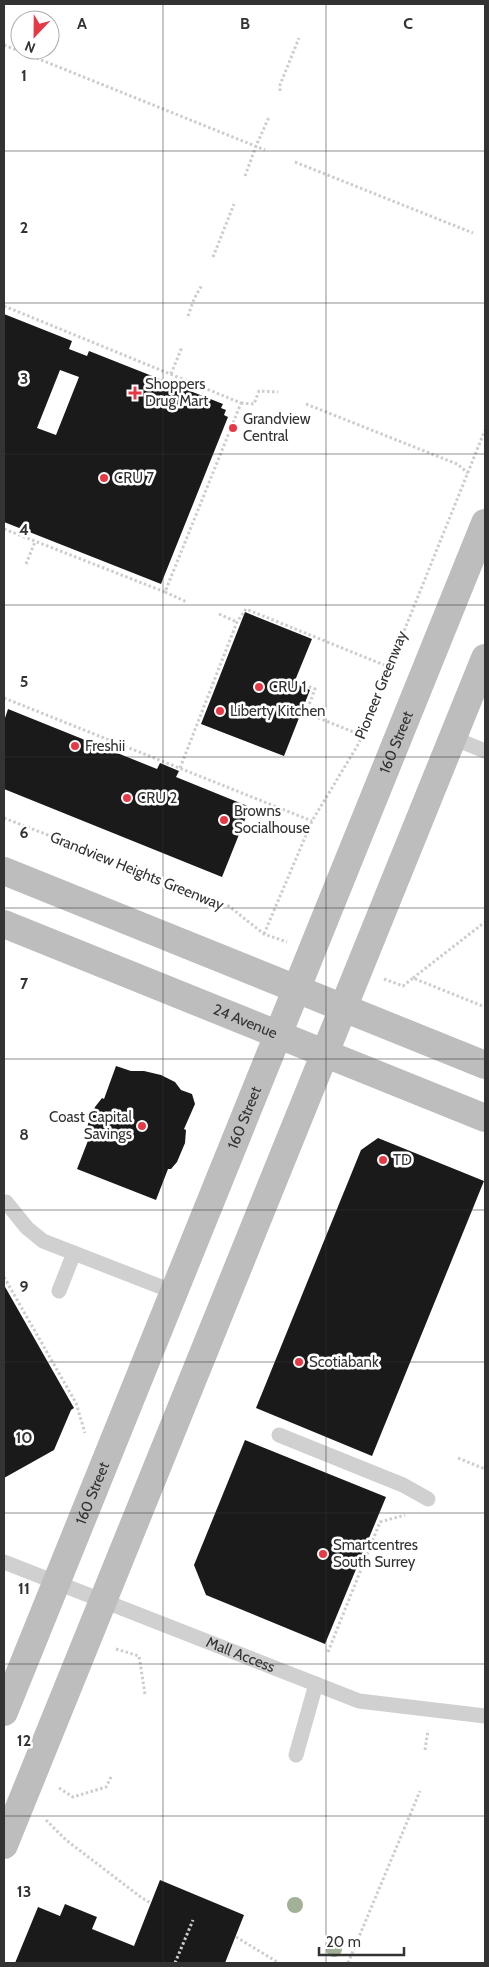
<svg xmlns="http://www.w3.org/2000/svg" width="489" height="1967" viewBox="0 0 489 1967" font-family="Cabin,sans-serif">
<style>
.building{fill:#1a1a1a;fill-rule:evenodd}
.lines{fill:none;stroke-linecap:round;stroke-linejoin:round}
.path{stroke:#cdcdcd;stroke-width:3;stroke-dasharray:2.5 2.5;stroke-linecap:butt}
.lane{stroke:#d0d0d0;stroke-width:15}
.secondary{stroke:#bdbdbd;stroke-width:28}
.tree{fill:#a2b095}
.grid{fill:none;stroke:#333;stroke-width:1;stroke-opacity:0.55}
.poi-dot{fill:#e63946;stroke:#fff;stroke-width:2}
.labels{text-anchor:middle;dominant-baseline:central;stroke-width:5;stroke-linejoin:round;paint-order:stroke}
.poi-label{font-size:15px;fill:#333;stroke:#fff;text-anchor:start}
.street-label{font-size:15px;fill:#333;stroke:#fff}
.grid-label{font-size:16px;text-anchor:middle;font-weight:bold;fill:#333;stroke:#fff;stroke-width:5;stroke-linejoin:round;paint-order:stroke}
</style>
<rect width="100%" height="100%" fill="#fff"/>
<g class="building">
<path d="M4 314 72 341 69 349 87 356 89 351 223 404 221 408 226 410 224 415 228 417 161 584 4 522ZM60 370 79 377 56 435 37 428Z"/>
<polygon points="245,612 312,639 294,683 310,690 284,756 201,724"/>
<polygon points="8,709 157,769 160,763 179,771 176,777 250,807 222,877 4,789 4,721"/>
<polygon points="116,1066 131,1071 144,1071 161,1075 175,1082 181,1090 192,1094 195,1104 184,1129 186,1130 185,1143 177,1162 171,1169 168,1169 156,1200 77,1169 89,1138 86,1136 88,1124 95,1107 102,1098 104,1099"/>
<polygon points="378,1138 484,1181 372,1456 256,1408 361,1150"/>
<polygon points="4,1285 74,1408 71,1410 54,1450 4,1478"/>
<polygon points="245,1440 386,1497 325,1644 206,1595 194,1565"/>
<polygon points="160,1880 244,1915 225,1963 15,1963 38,1907 60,1916 65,1904 97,1917 92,1929 134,1946"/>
</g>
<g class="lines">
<g class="path">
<polyline points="4,45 265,150"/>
<polyline points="280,91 280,85 299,38"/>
<polyline points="295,162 473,233"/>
<polyline points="245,176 256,146 269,117"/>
<polyline points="213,257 234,204"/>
<polyline points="4,306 241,403 165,592 4,529"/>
<polyline points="188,316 194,299 202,285"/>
<polyline points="171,374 182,347"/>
<polyline points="241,403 254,404 259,391 278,392"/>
<polyline points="306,404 457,464 468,473"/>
<polyline points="26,564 35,542"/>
<polyline points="165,592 187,602"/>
<polyline points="219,614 237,622"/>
<polyline points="295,681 315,689 306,713 361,735"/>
<polyline points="4,698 312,821"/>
<polyline points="180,768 237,622 246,609 389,667"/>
<polyline points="4,818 226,904 264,934 287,942"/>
<polyline points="264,934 312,821 359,743 485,430"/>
<polyline points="413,978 485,922"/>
<polyline points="384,979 403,986 413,978 485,1007"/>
<polyline points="4,1277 76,1403 85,1433"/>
<polyline points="458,1458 485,1469"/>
<polyline points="116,1649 139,1656 145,1694"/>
<polyline points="328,1652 380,1522 405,1515"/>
<polyline points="425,1750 428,1730"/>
<polyline points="59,1788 73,1797 106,1787 112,1775"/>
<polyline points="46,1820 66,1840 142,1898 151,1903"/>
<polyline points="236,1937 279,1963"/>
<polyline points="175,1963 193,1920"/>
<polyline points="348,1963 420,1791"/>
</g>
<g class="lane">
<polyline points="453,738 485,751"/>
<polyline points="6,1202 27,1228 43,1241 174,1292"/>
<polyline points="59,1291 74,1253"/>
<polyline points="279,1435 403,1485 428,1499"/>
<path id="s1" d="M4 1562 359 1701 485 1716"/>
<polyline points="296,1755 316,1684"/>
</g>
<g class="secondary">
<polyline points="4,871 485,1065"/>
<path id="s2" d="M4 924 485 1118"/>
<path id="s3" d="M4 1712 485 523"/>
<polyline points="4,1845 485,658"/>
</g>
</g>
<g class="tree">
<circle cx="295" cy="1905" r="8"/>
<circle cx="334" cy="1949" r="8"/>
</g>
<path class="grid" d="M163 4V1963M326 4V1963M4 151H485M4 303H485M4 454H485M4 605H485M4 757H485M4 908H485M4 1059H485M4 1210H485M4 1362H485M4 1513H485M4 1664H485M4 1816H485"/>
<g class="poi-dot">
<path d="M132.5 385.5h5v5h5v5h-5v5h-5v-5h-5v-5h5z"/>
<circle cx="233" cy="428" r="5"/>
<circle cx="104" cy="478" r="5"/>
<circle cx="259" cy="687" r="5"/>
<circle cx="220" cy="711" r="5"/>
<circle cx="75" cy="746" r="5"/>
<circle cx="127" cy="798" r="5"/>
<circle cx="224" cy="820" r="5"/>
<circle cx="142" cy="1126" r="5"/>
<circle cx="383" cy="1160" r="5"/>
<circle cx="299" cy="1362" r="5"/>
<circle cx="323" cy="1554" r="5"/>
</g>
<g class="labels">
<g class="poi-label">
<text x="145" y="384">Shoppers<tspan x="145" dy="17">Drug Mart</tspan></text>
<text x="243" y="419">Grandview<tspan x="243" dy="17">Central</tspan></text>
<text x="114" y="478">CRU 7</text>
<text x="269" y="687">CRU 1</text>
<text x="230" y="711">Liberty Kitchen</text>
<text x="85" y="746">Freshii</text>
<text x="137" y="798">CRU 2</text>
<text x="234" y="811">Browns<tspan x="234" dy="17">Socialhouse</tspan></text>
<text x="132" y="1117" text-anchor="end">Coast Capital<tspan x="132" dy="17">Savings</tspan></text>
<text x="393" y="1160">TD</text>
<text x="309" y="1362">Scotiabank</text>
<text x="333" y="1545">Smartcentres<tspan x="333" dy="17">South Surrey</tspan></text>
</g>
<g class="street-label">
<text transform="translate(381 685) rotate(-68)">Pioneer Greenway</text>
<text stroke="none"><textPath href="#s3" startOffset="1046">160 Street</textPath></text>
<text transform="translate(137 871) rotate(22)">Grandview Heights Greenway</text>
<text stroke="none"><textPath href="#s2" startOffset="260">24 Avenue</textPath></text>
<text stroke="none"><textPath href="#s3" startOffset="641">160 Street</textPath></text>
<text stroke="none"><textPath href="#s3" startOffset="236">160 Street</textPath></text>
<text stroke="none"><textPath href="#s1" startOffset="254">Mall Access</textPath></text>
</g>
</g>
<g class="grid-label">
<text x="82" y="29">A</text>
<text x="245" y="29">B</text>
<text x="408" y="29">C</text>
<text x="24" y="81">1</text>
<text x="24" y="233">2</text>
<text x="24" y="384">3</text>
<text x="24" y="535">4</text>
<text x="24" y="687">5</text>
<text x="24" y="838">6</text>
<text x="24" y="989">7</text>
<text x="24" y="1140">8</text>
<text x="24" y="1292">9</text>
<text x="24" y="1443">10</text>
<text x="24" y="1594">11</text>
<text x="24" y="1746">12</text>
<text x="24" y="1897">13</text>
</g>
<rect width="489" height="1967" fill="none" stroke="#333333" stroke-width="10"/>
<g transform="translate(35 35) rotate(202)"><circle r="24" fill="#ffffff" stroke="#adadad"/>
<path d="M0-4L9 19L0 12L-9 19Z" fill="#e63946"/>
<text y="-8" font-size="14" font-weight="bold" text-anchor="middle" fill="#333333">N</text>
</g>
<path d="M319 1947v8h85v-8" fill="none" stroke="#333333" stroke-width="2.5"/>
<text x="326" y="1947" font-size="15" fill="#333333" stroke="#ffffff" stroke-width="4" paint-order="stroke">20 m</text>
</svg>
